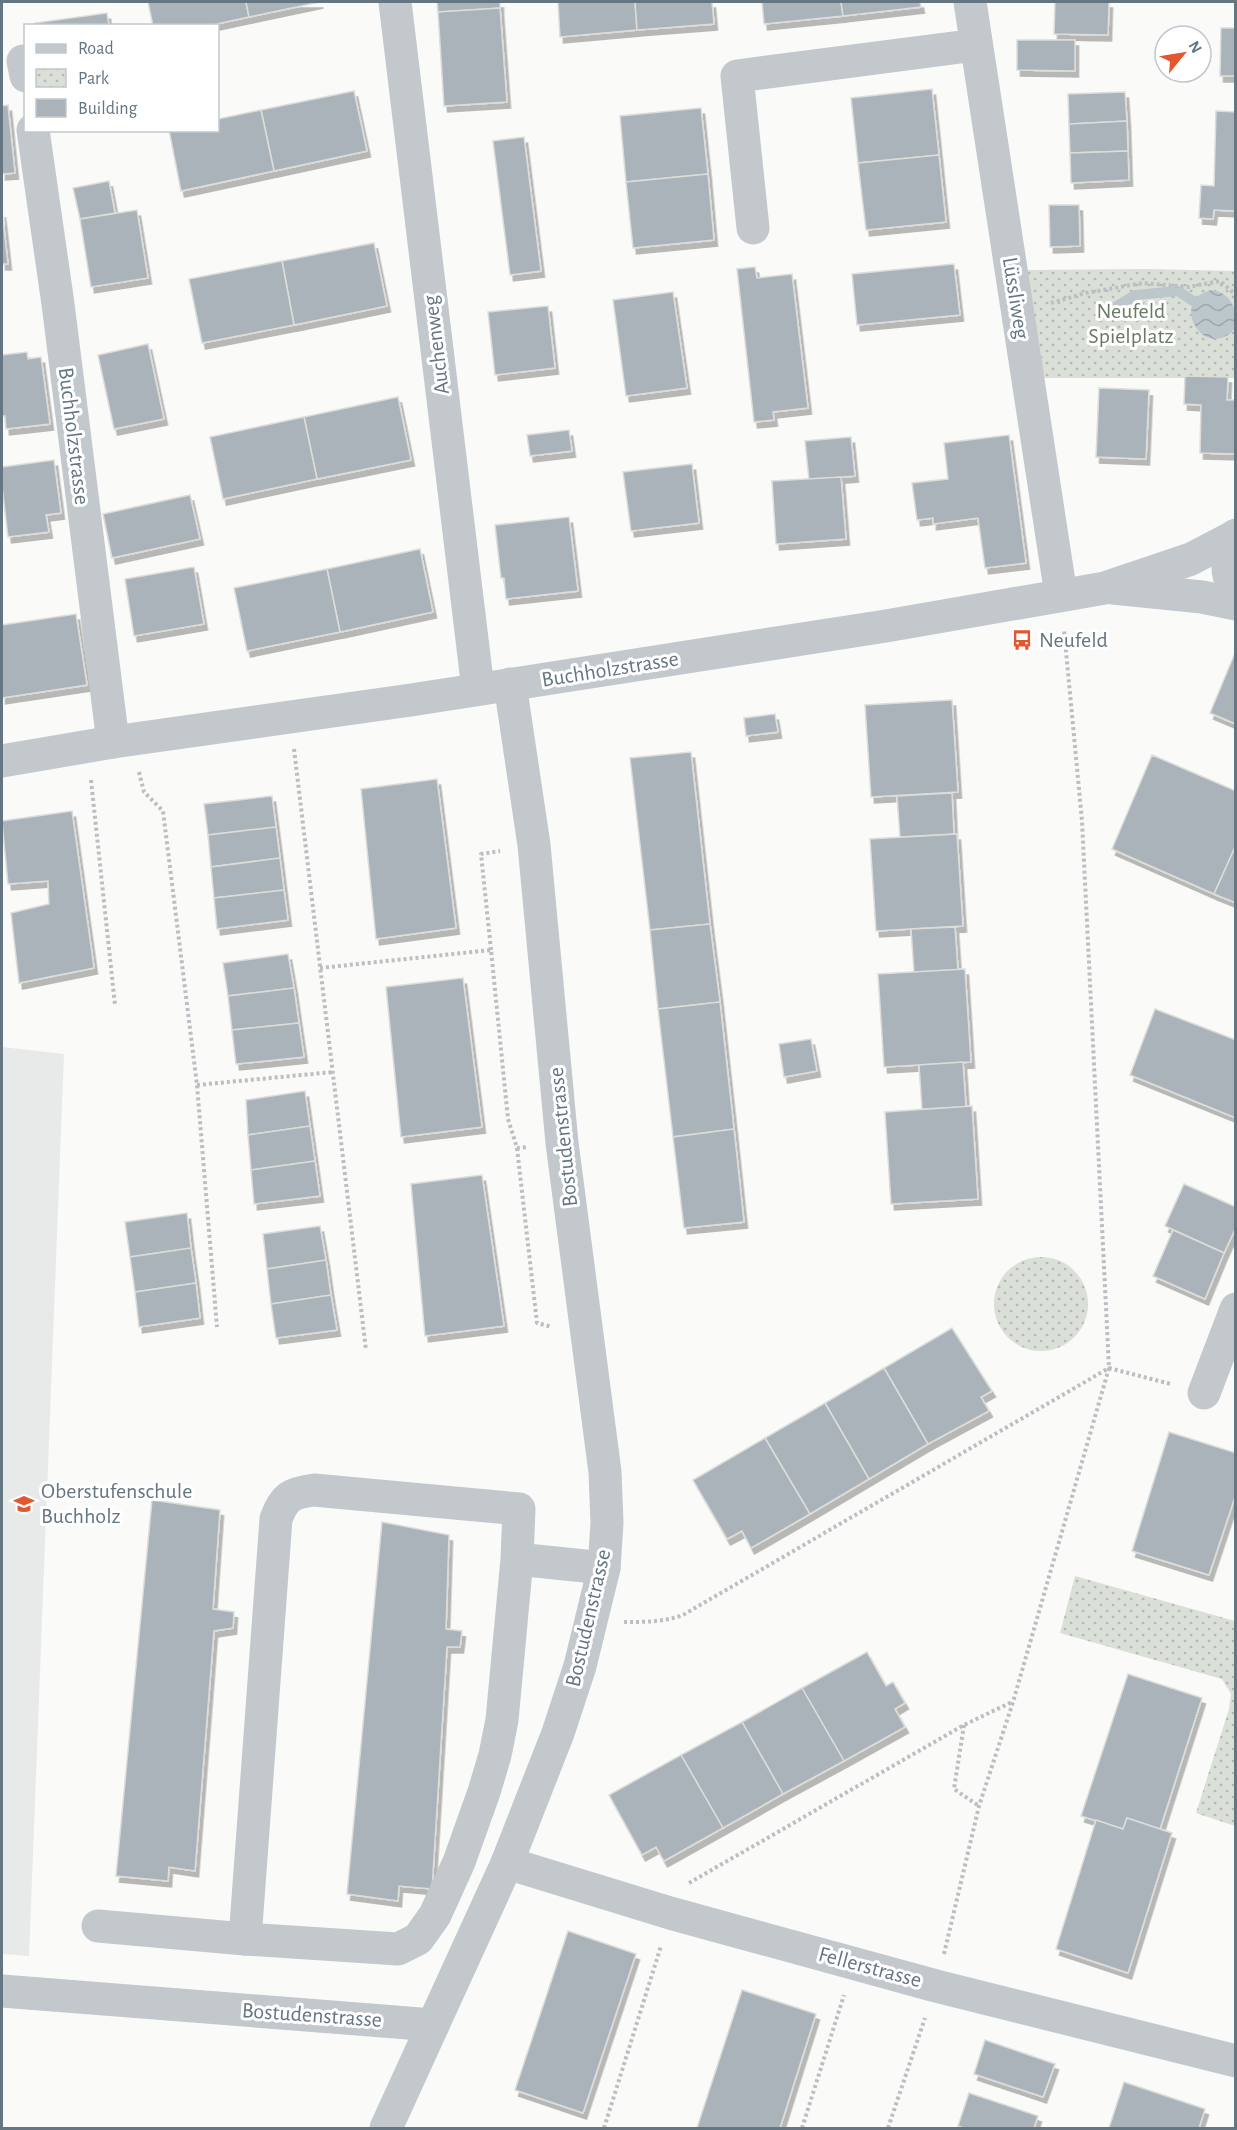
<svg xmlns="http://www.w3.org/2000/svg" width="1237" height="2130" viewBox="0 0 1237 2130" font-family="'Alegreya Sans',sans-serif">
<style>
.built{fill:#e8e9e9}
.park{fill:url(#park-dots)}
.water{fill:url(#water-waves)}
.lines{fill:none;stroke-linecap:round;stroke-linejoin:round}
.stream{stroke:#bbc7cb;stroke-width:10}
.building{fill:#aab3b9;stroke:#dcdcda;stroke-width:1.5;filter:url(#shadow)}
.path{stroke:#bbbfc2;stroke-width:4;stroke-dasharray:3 3;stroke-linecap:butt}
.minor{stroke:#c3c8cc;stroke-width:33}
.labels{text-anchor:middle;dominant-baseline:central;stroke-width:6;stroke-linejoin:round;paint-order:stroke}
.street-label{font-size:22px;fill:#657683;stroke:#fff}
.park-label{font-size:22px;fill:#687a64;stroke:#fff}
.poi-label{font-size:22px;fill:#657683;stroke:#fff;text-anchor:start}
</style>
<defs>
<pattern id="park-dots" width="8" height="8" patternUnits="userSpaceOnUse" patternTransform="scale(1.5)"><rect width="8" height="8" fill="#dadfd7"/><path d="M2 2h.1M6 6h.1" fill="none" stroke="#b4b9b4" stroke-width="1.8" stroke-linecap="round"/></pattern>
<pattern id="water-waves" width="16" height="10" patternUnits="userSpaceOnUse" patternTransform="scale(1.5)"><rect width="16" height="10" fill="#bbc7cb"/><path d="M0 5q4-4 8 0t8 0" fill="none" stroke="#9ca6aa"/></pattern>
<filter id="shadow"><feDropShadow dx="3.5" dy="6" stdDeviation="0" flood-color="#0004"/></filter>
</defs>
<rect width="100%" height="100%" fill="#fafaf8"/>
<polygon class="built" points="2,1047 64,1054 29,1956 2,1954"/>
<g class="park">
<polygon points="1146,269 1235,271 1235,378 1043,378 1026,270"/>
<circle cx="1041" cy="1304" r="47"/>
<polygon points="1075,1576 1235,1621 1235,1826 1196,1813 1229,1709 1231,1694 1222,1679 1060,1633"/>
</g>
<path class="water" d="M1211 290C1230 292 1237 307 1235 326 1234 331 1230 334 1226 336 1201 349 1183 315 1195 299 1200 294 1205 292 1211 290Z"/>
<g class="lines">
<polyline class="stream" points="1105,313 1135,295 1178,291 1193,301"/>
</g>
<g class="building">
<polygon points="148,2 246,2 249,17 207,26 153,26"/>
<polygon points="246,2 320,2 249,17"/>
<polygon points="437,2 500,2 500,8 438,12"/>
<polygon points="558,2 635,2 637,30 560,37"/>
<polygon points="635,2 712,2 714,24 637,30"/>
<polygon points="762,2 841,2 843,16 764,24"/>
<polygon points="841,2 920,2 921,7 843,16"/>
<polygon points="1055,2 1109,2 1108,35 1054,34"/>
<polygon points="500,8 507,102 444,106 438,12"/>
<polygon points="107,13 109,26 36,26 35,23"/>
<polygon points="1221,28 1236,28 1236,76 1220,76"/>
<polygon points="1017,40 1075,40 1075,71 1017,70"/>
<polygon points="932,89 939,155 858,163 851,98"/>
<polygon points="354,91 367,151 274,171 261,110"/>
<polygon points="1125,92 1127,121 1069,124 1068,94"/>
<polygon points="8,105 15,173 2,174 2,106"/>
<polygon points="701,108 708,174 626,182 620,116"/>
<polygon points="261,110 274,171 181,191 169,130 218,130 218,119"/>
<polygon points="1216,111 1236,112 1236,211 1214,210 1213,219 1199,218 1201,185 1214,186"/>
<polygon points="1127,121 1128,151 1070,153 1069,124"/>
<polygon points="524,137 541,271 510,275 493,141"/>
<polygon points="1128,151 1129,180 1071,183 1070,153"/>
<polygon points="939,155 946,222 866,230 858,163"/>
<polygon points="708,174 714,240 633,248 626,182"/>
<polygon points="109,181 115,213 80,219 73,188"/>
<polygon points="1049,205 1079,205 1080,246 1050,247"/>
<polygon points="137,210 148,278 91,287 80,219"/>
<polygon points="2,211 8,264 2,264"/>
<polygon points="374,243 387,306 294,325 282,261"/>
<polygon points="282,261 294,325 202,343 189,279"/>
<polygon points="954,264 960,315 857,325 852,274"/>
<polygon points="755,267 757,278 792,274 808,408 773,412 774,420 754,422 737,269"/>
<polygon points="673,292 687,388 626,396 613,300"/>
<polygon points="548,306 555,368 495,375 488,312"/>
<polygon points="148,344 164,419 114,429 98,355"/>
<polygon points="27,352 28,359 41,357 50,424 6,429 5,416 2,416 2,355"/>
<polygon points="1185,376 1228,377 1227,400 1236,400 1236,454 1200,453 1201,405 1184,404"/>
<polygon points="1099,388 1149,390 1146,459 1096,457"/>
<polygon points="398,397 411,460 317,479 304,417"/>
<polygon points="304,417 317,479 223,499 210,437"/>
<polygon points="569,430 572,451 530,456 527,435"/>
<polygon points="1009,435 1026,563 985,568 978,518 933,524 933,518 917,520 912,483 948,479 944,443"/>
<polygon points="851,437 855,476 809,480 805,441"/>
<polygon points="54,460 61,513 46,515 49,532 8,537 2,486 2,467"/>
<polygon points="692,464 699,523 631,531 623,472"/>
<polygon points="841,477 846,539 776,544 772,481"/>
<polygon points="190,495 200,539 112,558 103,514"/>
<polygon points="569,517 578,591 506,599 504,578 501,578 495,525"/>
<polygon points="420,549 433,612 340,632 327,569"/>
<polygon points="194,567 204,624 134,636 125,579"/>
<polygon points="327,569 340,632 247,651 234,588"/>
<polygon points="76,614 87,685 2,698 2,625"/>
<polygon points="1235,653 1236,653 1236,724 1210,713"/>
<polygon points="952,700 958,792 871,797 865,705"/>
<polygon points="775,714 778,732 746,736 744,718"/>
<polygon points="691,752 710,924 650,930 630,758"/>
<polygon points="1152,755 1236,791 1236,845 1214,894 1112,849"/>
<polygon points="437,779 456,928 376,939 361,789"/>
<polygon points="952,793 954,834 900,837 897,796"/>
<polygon points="272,796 276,827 208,835 204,804"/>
<polygon points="72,811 94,968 19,983 11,913 49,904 48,881 8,884 2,821"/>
<polygon points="276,827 280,858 211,867 208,835"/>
<polygon points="957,834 963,926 876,931 870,839"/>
<polygon points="1236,845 1236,903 1214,894"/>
<polygon points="280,858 284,890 214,898 211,867"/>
<polygon points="284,890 288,920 217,929 214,898"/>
<polygon points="710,924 720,1002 658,1009 650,930"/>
<polygon points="955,927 958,970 914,972 911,929"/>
<polygon points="288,954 294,988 228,996 223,963"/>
<polygon points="965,969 971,1062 884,1067 878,974"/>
<polygon points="463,978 482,1127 401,1137 386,987"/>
<polygon points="294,988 299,1023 232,1030 228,996"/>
<polygon points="720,1002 734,1129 673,1137 658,1009"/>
<polygon points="1155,1009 1236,1040 1236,1118 1130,1075"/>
<polygon points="299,1023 304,1057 236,1064 232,1030"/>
<polygon points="811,1039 817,1071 784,1077 779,1044"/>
<polygon points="963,1062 966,1107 922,1109 919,1065"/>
<polygon points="305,1091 310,1126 248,1135 246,1100"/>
<polygon points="972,1106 978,1199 891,1204 885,1112"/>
<polygon points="310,1126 315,1161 251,1170 248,1135"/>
<polygon points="734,1129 744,1222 684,1228 673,1137"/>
<polygon points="315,1161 320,1196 254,1204 251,1170"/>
<polygon points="482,1175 504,1326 425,1336 411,1184"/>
<polygon points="1184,1184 1236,1207 1236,1227 1224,1253 1165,1226"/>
<polygon points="187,1213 191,1248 130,1257 125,1222"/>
<polygon points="320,1226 326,1260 267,1269 263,1234"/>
<polygon points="1173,1230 1224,1253 1205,1299 1153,1276"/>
<polygon points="191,1248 196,1283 135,1292 130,1257"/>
<polygon points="326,1260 331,1295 271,1304 267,1269"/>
<polygon points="196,1283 200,1318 139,1327 135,1292"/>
<polygon points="331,1295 337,1330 276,1338 271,1304"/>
<polygon points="952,1328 992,1391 981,1397 989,1411 928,1444 884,1368"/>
<polygon points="884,1368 928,1444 869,1479 825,1403"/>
<polygon points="825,1403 869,1479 810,1514 765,1438"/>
<polygon points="1169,1432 1236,1453 1236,1494 1209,1575 1132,1551"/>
<polygon points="765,1438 810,1514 751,1548 742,1531 727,1539 693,1480"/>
<polygon points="152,1500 220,1510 213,1609 234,1612 233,1628 214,1631 195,1871 169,1867 168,1881 116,1876"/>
<polygon points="382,1522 449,1535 446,1629 462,1631 460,1647 447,1647 432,1889 399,1886 398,1901 347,1894"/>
<polygon points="867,1652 886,1686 893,1682 905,1703 895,1709 905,1727 844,1761 802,1688"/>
<polygon points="1128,1674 1202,1698 1160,1829 1127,1818 1123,1829 1081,1816"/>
<polygon points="802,1688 844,1761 783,1794 742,1722"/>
<polygon points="742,1722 783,1794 723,1828 681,1755"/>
<polygon points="681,1755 723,1828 664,1861 656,1847 642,1855 609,1795"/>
<polygon points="1127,1818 1172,1833 1128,1973 1056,1949 1096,1820 1123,1829"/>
<polygon points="568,1931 636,1954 583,2113 515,2090"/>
<polygon points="742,1990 816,2014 780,2128 697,2128"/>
<polygon points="985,2040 1055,2064 1043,2097 974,2074"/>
<polygon points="1124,2082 1205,2109 1199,2128 1109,2128"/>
<polygon points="969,2093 1038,2116 1034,2128 964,2128 958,2126"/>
</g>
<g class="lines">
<g class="path">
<polyline points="1051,303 1086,293 1143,283 1188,287 1220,281 1236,295"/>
<polyline points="294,749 366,1350"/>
<polyline points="139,772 144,792 163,811 197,1085 217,1327"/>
<polyline points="91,780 115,1005"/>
<polyline points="491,950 481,854 500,851"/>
<polyline points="320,968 491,950 508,1119 517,1148 528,1147"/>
<polyline points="197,1085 333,1072"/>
<polyline points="517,1148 537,1323 552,1327"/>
<path d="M624 1622C645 1622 664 1622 683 1615L1109 1368 1171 1384"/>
<polyline points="964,1725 954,1789 979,1806"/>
<polyline points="689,1883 964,1725 1012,1702"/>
<polyline points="944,1954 979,1806 1013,1702 1109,1368 1082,821 1064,630"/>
<polyline points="604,2128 661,1946"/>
<polyline points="802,2128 844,1995"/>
<polyline points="888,2128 925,2018"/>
</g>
<g class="minor">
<polyline points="395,2 478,689"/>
<polyline points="970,2 1061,595"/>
<polyline points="23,61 26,76"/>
<polyline points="33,130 58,304 113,742"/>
<polyline points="753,228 737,76 976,45"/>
<path d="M1236 535C1225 555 1225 574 1236 594"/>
<polyline points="1113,588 1202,597 1236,604"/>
<polyline points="2,761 113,742 411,700 886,626 1105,588 1191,559 1235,536"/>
<polyline points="1204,1393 1236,1309"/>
<path d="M517 1559 502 1720 495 1755 484 1792 459 1862 435 1915 418 1939 398 1949 245 1939 276 1519C284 1497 291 1493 314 1490L519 1509 517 1559 604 1568"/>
<polyline points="507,1863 670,1913 936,1986 1236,2061"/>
<polyline points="98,1926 245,1939"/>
<polyline points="2,1991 433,2025"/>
<polyline points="386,2128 507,1863 558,1733 580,1666 604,1568 607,1523 605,1472 562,1143 534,845 510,684"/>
</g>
</g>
<defs>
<g id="bus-bare" transform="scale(1.62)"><path d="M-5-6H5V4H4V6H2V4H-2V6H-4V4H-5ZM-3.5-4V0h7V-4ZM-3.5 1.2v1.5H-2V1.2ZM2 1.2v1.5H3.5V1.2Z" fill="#e4572e" stroke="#fff" stroke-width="2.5" paint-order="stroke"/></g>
<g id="school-bare" transform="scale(1.62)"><path d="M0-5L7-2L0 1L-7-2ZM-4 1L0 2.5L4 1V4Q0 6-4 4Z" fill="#e4572e" stroke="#fff" stroke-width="2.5" paint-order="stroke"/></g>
</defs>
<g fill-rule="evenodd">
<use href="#bus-bare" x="1022" y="640"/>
<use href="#school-bare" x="24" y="1504"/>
</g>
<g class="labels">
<g class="street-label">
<text transform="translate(1016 298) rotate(81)">Lüssliweg</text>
<text transform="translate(436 345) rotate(-97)">Auchenweg</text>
<text transform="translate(74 436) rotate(83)">Buchholzstrasse</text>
<text transform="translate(610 669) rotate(-9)">Buchholzstrasse</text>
<text transform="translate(563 1137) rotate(-96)">Bostudenstrasse</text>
<text transform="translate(588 1618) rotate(-77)">Bostudenstrasse</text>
<text transform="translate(870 1967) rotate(15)">Fellerstrasse</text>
<text transform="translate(312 2015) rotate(4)">Bostudenstrasse</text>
</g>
<g class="park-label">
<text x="1131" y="311">Neufeld<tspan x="1131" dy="25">Spielplatz</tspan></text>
</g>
<g class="poi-label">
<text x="1039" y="640">Neufeld</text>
<text x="41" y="1491">Oberstufenschule<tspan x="41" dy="25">Buchholz</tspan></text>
</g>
</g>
<rect width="1237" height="2130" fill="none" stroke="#657683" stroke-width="6"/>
<rect x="24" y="24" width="195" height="108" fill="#ffffff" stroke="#c1c8cd" stroke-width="1.5"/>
<rect x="36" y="44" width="30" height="9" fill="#c3c8cc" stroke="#c1c8cd" stroke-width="1.5"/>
<text x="78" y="54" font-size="18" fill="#657683">Road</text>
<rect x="36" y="69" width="30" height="18" fill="url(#park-dots)" stroke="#c1c8cd" stroke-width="1.5"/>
<text x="78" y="84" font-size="18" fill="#657683">Park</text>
<rect x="36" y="99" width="30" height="18" fill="#aab3b9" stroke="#c1c8cd" stroke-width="1.5"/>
<text x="78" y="114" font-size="18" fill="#657683">Building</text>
<g transform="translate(1183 54) rotate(60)"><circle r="28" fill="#ffffff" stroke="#c1c8cd" stroke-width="1.5"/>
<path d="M0-4.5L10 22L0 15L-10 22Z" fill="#e4572e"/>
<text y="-9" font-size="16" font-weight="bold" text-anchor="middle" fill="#657683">N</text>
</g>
</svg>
